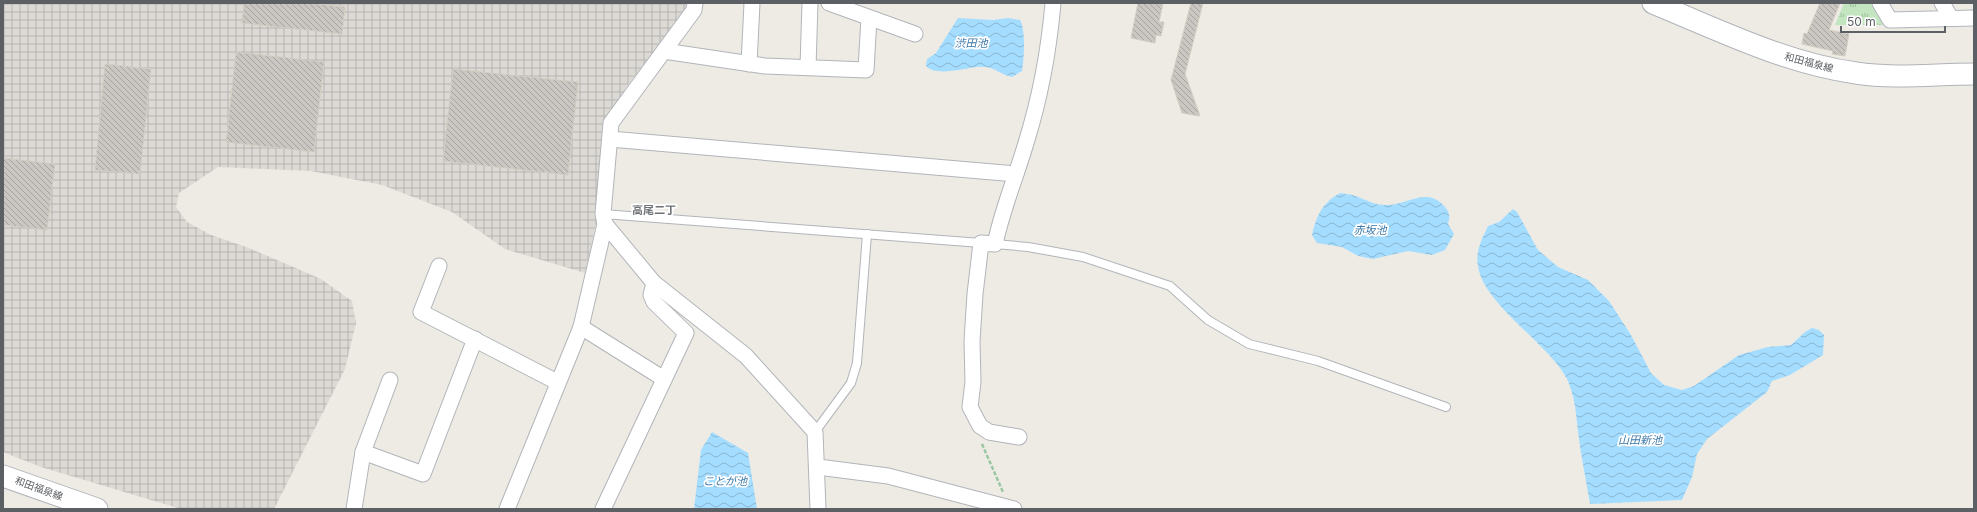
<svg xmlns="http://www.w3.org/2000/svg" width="1977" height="512" viewBox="0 0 1977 512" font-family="Inter,'Noto Sans JP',sans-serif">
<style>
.industrial{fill:url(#industrial-grid)}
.park{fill:url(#park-tufts)}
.water{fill:url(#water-waves)}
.building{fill:url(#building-back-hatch);stroke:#d3cdc2}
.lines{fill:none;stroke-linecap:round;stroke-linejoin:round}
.service-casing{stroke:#b1b5b9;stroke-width:10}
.minor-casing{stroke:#b1b5b9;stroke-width:17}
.secondary-casing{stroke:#b0b4b9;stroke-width:23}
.path{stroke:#99c7a4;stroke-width:2.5;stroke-dasharray:4 2;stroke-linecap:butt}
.service{stroke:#fff;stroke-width:8}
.minor{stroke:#fff;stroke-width:15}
.secondary{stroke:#fff;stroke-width:21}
.labels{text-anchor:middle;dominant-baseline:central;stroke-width:3.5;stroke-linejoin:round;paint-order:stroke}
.street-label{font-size:10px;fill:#5c6064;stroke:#fff}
.water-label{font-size:11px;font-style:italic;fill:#3d78a8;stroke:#fff}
.neighbourhood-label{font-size:11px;font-weight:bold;fill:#6d7276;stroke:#fff}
</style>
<defs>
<pattern id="industrial-grid" width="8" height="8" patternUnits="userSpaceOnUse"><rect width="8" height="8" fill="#dddad6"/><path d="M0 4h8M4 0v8" fill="none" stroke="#b6b4b1"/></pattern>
<pattern id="park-tufts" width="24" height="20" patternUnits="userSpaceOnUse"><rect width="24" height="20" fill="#c3e6c0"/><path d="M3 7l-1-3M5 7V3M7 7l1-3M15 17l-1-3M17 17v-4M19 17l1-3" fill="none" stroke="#a2bea0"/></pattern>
<pattern id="water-waves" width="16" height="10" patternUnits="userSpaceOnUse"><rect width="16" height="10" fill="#a4ddff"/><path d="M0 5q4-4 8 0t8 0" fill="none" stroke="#89b7d2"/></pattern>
<pattern id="building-back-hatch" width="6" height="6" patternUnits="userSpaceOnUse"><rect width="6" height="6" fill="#cac6c1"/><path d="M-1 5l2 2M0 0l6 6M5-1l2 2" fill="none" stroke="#a7a4a0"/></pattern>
</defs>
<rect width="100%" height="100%" fill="#eeebe4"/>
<polygon class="industrial" points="3,3 687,3 686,11 627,86 606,124 598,214 585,273 505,249 452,212 382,185 311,171 218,167 179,193 176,207 187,222 211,235 249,248 321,279 352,301 356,323 345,369 274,509 181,509 41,467 3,452"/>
<polygon class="park" points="1844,3 1872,3 1884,25 1835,25"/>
<g class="water">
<path d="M958 18 993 20 1008 18 1020 20C1026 30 1024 59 1022 71L1012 77C998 74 994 65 977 67 965 68 935 77 926 66L927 59 936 53Z"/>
<path d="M1340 193C1345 194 1350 194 1355 196 1365 199 1374 205 1385 205 1407 206 1427 185 1445 207 1450 213 1450 217 1448 224L1454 234 1445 250 1432 255 1408 251 1373 259 1358 256 1342 247 1317 243 1312 235C1317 215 1322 203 1340 193Z"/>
<path d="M1513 209 1517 212 1538 250 1558 267 1588 280 1609 301 1631 335 1651 373 1664 385 1682 390 1694 386 1739 355 1768 347 1791 345 1805 332 1812 328 1819 330 1824 335 1823 355 1790 375 1772 381 1767 392 1707 439 1697 454 1692 477 1682 500 1590 504C1586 480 1581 456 1578 432 1576 414 1575 396 1567 379 1549 344 1483 304 1478 266 1475 251 1482 239 1488 226L1499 222Z"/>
<polygon points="712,432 748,453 757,509 694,509 701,450"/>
</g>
<g class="building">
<polygon points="244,3 309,3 345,7 342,34 242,23"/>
<polygon points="1138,3 1163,3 1159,22 1164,22 1161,36 1156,35 1155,43 1131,38"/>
<polygon points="1191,3 1203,3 1185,74 1200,116 1182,113 1171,80"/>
<polygon points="1820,3 1840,3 1829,30 1849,34 1845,56 1832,54 1833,51 1802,44 1804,33 1807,34"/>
<polygon points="236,52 324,62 314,152 226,142"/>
<polygon points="105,64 151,69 140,174 95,170"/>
<polygon points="453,69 578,82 568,175 443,161"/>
<polygon points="3,158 55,164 47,230 3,225"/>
</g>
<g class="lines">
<g class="service-casing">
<g id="service">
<polyline points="603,214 981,243"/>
<polyline points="995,244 1028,247 1083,257 1170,286 1208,320 1249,344 1318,361 1446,407"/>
<polyline points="815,432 851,383 857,363 867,234"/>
</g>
</g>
<g class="minor-casing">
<g id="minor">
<polyline points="829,3 915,34"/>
<polyline points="1880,3 1890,20 1974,18"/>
<polyline points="1942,3 1951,18"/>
<polyline points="664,51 765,66 866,70 869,18"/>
<polyline points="749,64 752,3"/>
<polyline points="808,67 810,3"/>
<polyline points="610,139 1016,174"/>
<polyline points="605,224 654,283 746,356 815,432 818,509"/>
<polyline points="439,266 421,312 557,382"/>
<polyline points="581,327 664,379"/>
<path d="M1019 437 989 432 980 426 970 407 973 382 972 341 975 294 981 243 995 244C1002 210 1016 177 1026 143 1040 98 1049 50 1053 3"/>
<polyline points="363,452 423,474 475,339"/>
<polyline points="818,467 888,476 1014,509"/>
<polyline points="354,509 363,452 390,380"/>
<polyline points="507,509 581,327 605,224 603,214 611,123 694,10 695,3"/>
<polyline points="603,509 686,333 654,302 651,295 654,283"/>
</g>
</g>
<g class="secondary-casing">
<g id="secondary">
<path d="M1653 3C1719 30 1785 63 1856 73 1894 79 1935 74 1974 74"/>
<polyline points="3,476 97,509"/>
</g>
</g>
<polyline class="path" points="982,444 1003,492"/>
<use href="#service" class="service"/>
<use href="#minor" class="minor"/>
<use href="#secondary" class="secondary"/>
</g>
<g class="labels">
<g class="street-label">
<text transform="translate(1809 62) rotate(15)">和田福泉線</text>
<text transform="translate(39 488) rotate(20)">和田福泉線</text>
</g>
<g class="water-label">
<text x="971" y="43">渋田池</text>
<text x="1370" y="230">赤坂池</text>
<text x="1640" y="440">山田新池</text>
<text x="725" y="481">ことが池</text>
</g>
<g class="neighbourhood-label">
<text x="654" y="210">高尾二丁</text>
</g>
</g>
<rect width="1977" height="512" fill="none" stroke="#5c6064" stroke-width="8"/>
<path d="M1841 26v6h104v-6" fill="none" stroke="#5c6064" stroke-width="2"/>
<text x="1847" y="26" font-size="12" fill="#5c6064" stroke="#ffffff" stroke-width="3" paint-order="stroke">50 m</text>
</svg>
